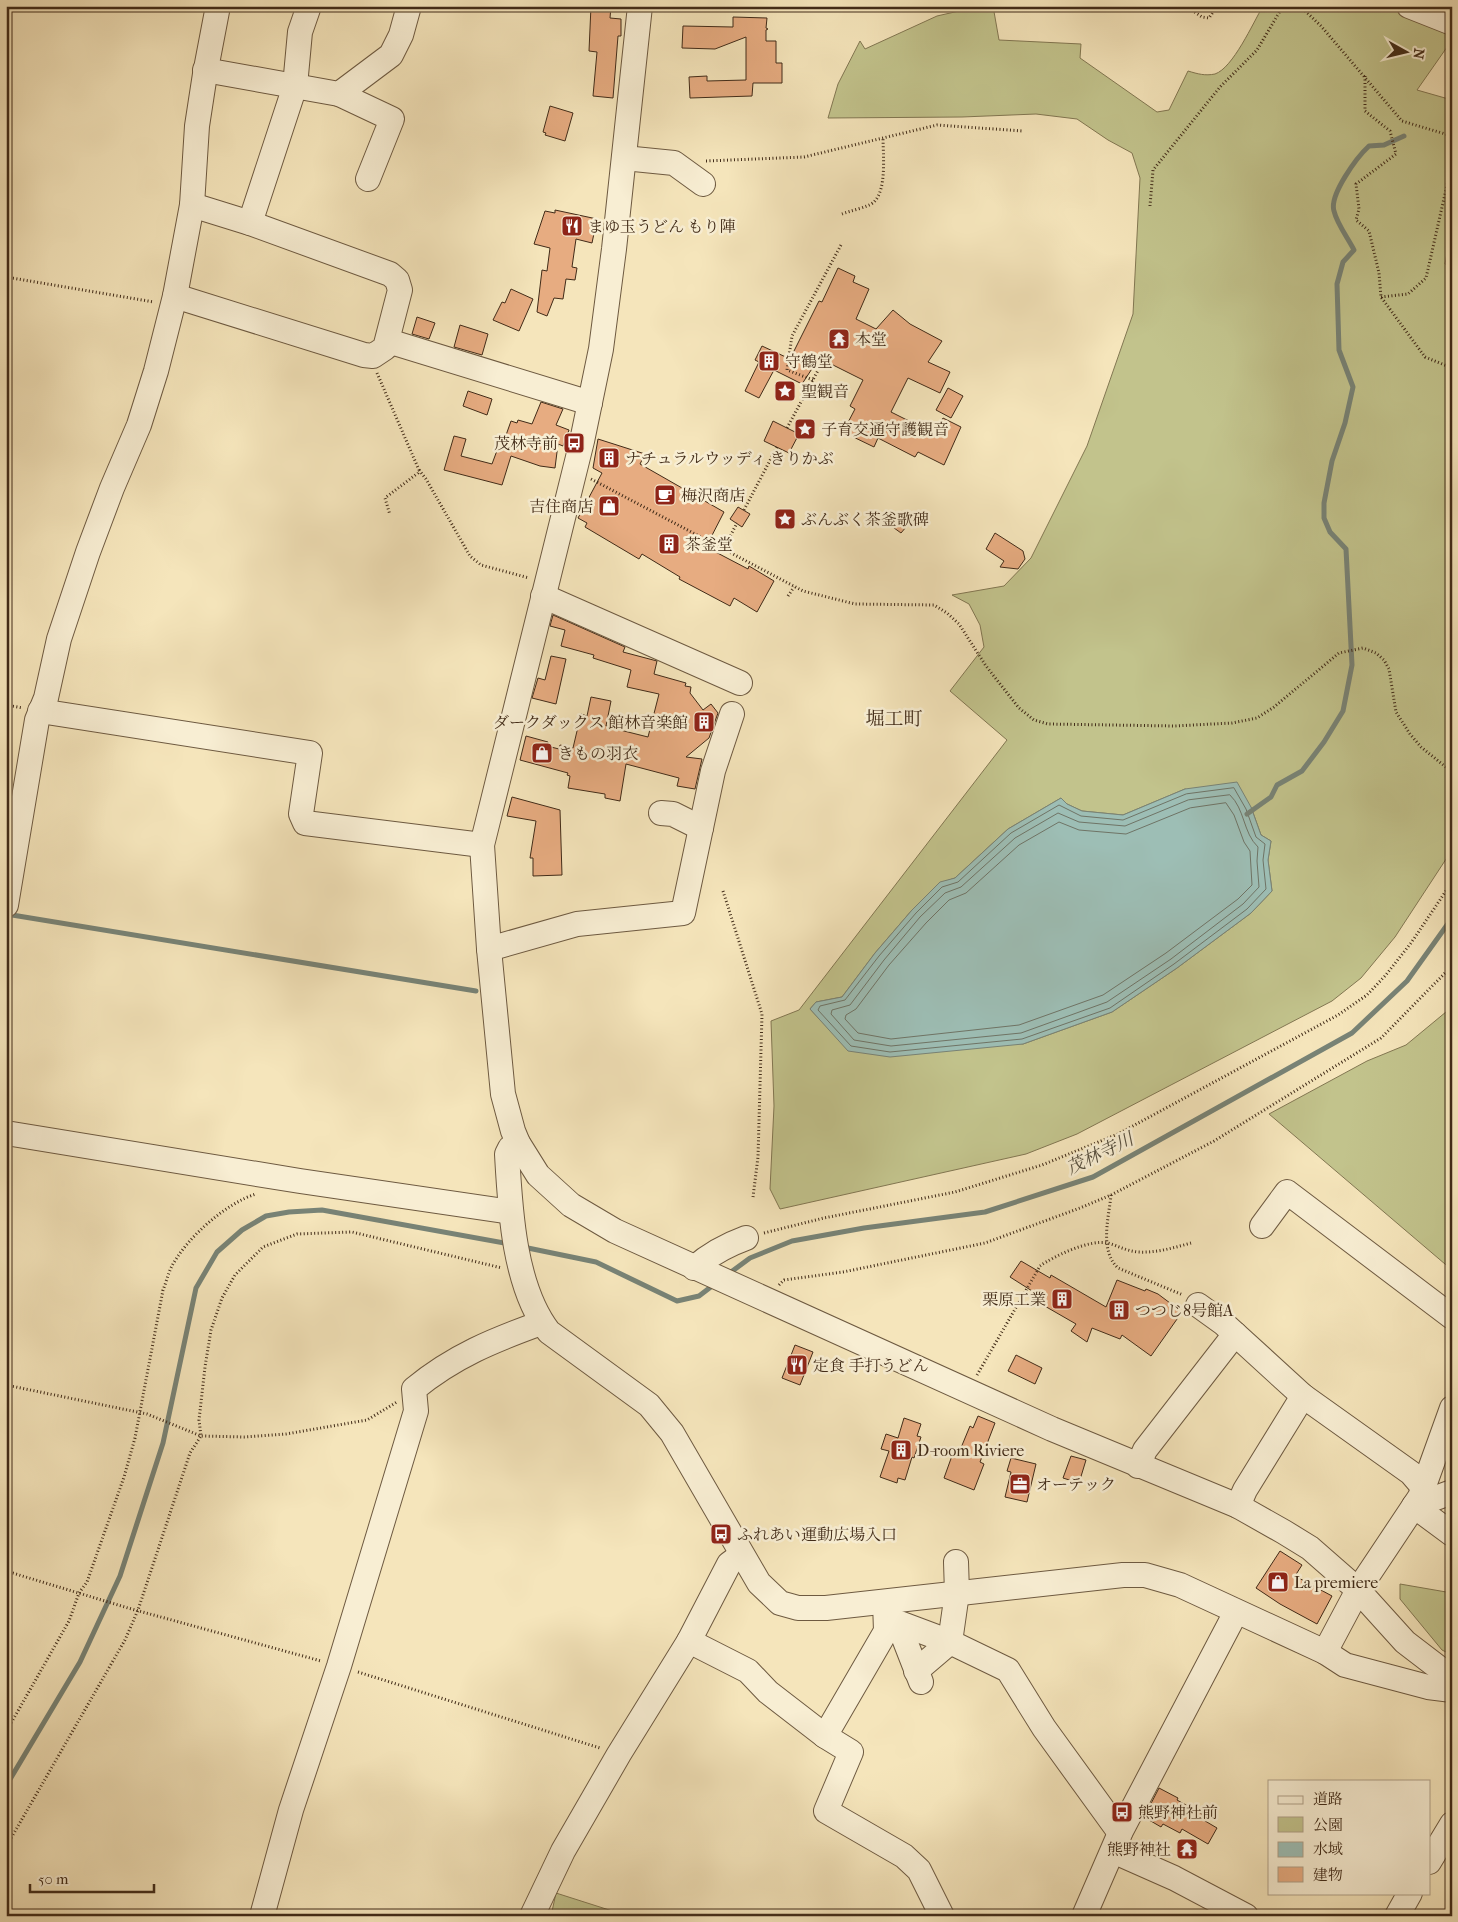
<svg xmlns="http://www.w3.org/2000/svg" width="1458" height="1922" viewBox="0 0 1458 1922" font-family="'IM FELL French Canon','Noto Serif JP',serif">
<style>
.green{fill:#c2c38c;stroke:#827752;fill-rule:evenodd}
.water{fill:#9dbeb5;stroke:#788376}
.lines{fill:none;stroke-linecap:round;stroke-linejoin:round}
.shore{stroke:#6f7466;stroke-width:1}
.stream{stroke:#788376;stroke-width:5}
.building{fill:#e7ac81;stroke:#412b18}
.minor-casing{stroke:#6e5a41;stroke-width:26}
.path{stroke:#412b18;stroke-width:3;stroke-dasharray:1 2.5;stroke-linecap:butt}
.minor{stroke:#f8eed3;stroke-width:24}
.labels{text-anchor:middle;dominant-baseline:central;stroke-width:5;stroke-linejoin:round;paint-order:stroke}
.poi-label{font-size:16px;fill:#412b18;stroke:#f8eed3;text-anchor:start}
.water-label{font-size:18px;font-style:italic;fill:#58503f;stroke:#f8eed3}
.quarter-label{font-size:19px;fill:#412b18;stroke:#f8eed3}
</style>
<rect width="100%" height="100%" fill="#f5e5bb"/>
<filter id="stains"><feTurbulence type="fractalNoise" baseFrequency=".004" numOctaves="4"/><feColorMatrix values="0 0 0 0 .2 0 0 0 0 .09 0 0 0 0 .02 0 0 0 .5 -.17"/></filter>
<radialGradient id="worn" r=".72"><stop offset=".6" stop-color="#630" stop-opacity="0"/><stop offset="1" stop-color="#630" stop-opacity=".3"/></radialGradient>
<g class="green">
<path d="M981 6H993L999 40 1081 44 1080 58 1157 112 1169 110 1188 71C1198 74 1205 76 1215 74 1233 68 1253 23 1263 6H1384L1452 32V40L1417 90 1452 100V225L1445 264 1452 266V850L1395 937 1361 978 1332 1001 1077 1134 1026 1154 780 1209 770 1189 774 1106 771 1021 799 1010 1007 740 950 691 984 647 980 625 969 604 952 595 1004 586 1031 558 1087 446 1133 314 1140 178 1132 153 1108 140 1077 119 1036 114 962 117 828 118 838 84 860 41 865 49 937 16ZM1185 789 1251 807 1261 835 1271 841 1268 860 1272 891 1251 913 1177 968 1112 1012 1023 1044 827 1027 810 1009 816 1002 842 997 875 953 912 910 940 883 955 878 1008 829 1061 798 1067 804 1082 811 1123 815Z"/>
<polygon points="1452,1007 1452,1270 1269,1114 1367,1061 1406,1045"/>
<polygon points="1400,1584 1452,1593 1452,1655 1442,1650 1400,1599"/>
<polygon points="556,1893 628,1916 551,1916"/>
</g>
<polygon class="water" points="1237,782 1251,807 1261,835 1271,841 1268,860 1272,891 1251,913 1177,968 1112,1012 1023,1044 890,1057 848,1051 810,1009 816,1002 842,997 875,953 912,910 940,882 955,878 1008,829 1061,798 1067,804 1082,811 1123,815 1185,789"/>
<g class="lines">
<g class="shore">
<polygon points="1234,788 1246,809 1256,837 1265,844 1263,860 1266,889 1247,909 1174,964 1110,1008 1022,1039 890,1052 851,1046 818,1010 820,1006 845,1000 879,956 916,913 942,887 958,882 1011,833 1059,805 1081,816 1123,820 1186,794"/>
<path d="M1230 795C1245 809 1243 833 1258 847L1257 861 1259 887 1243 904 1171 959 1107 1002 1021 1033 891 1046 854 1040 831 1014 832 1010 850 1005 884 960 920 917 945 893 961 887 1015 838 1058 813 1079 822 1125 826 1188 800Z"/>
<polygon points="1226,803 1234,815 1244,842 1250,851 1252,885 1238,899 1166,953 1103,995 1019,1025 891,1039 858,1033 845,1019 846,1015 856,1009 889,965 926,923 949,900 966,893 1019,845 1059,822 1079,830 1126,834 1190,808"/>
</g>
<g class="stream">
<path d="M1247 814 1271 797 1277 785 1302 771 1324 742 1343 711 1352 665 1346 549 1330 532 1324 518V503L1332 461 1345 423 1353 387 1339 350 1337 284 1343 262 1354 250C1348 238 1337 224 1334 211 1329 195 1357 157 1369 146L1384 145 1404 136"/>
<polyline points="6,914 476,991"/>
<polyline points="523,1247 596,1262 677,1301 699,1296 716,1283"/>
<polyline points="727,1275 750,1258 792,1241 864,1228 985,1212 1093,1177 1352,1033 1407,981 1452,918"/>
<polyline points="6,1786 80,1662 120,1576 163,1443 196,1288 217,1252 242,1230 266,1216 289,1212 322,1210 510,1244"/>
</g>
</g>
<g class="building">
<polygon points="591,6 611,6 610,18 621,19 621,36 618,36 613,98 593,96 597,52 589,51"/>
<polygon points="733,17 767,18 766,28 768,29 766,30 766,41 776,41 776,63 782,63 782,83 753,83 752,96 690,98 689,77 707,76 707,81 746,80 746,37 715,49 682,48 683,26 733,27"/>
<polygon points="550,106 573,113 565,141 545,135 546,133 543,132"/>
<polygon points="555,210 597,219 592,243 576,239 572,267 577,268 575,280 566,279 563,299 554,298 547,316 537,312 542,270 547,271 550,248 534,244 545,211 555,213"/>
<polygon points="838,268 855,276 853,282 869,289 856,319 876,329 893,310 910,324 942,341 928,362 950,372 940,393 908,378 891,412 913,423 911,426 933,437 943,418 961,427 944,465 918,452 915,457 878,438 874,447 843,432 855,409 850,406 863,380 819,358 802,384 774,370 759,398 745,391 759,362 755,360 762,346 790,359 819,301 822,302"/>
<polygon points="511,289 533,299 519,331 493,320 502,302 505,303"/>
<polygon points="417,317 435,323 429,339 412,334"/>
<polygon points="460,325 488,334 482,355 454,347"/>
<polygon points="948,388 963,396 951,418 936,410"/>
<polygon points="468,391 492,399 487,415 463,406"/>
<polygon points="541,402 563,409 556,425 569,430 563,446 558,444 555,468 540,466 511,456 502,485 444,470 454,436 466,439 461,456 492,464 502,437 505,438 511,421 517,423 518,420 532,424"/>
<polygon points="773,421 799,434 789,453 764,441"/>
<polygon points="598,439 645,454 640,464 724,512 706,547 748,569 749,566 774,581 757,612 734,598 730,606 679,579 680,577 642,554 639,559 585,527 587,523 578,518 602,473 593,468"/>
<polygon points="738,507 750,514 742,527 730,519"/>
<polygon points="901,511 912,520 901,533 890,525"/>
<polygon points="995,533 1023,551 1025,559 1018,569 1000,567 1004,561 986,549"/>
<polygon points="553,615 625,647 623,652 657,661 654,674 686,683 685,686 691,687 690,693 703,710 711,704 718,713 709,738 686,757 702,759 695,789 677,786 679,778 626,764 620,801 605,798 605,794 568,788 570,776 567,775 568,773 520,760 526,736 548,742 547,746 559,749 560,745 573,748 581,714 587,716 591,697 611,701 606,726 620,728 620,730 648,737 659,694 627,687 631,670 593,658 594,655 561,646 565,630 550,626"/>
<polygon points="551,656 566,659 556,704 532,698 538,678 545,680"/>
<polygon points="512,797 560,810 562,875 533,876 533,858 530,858 536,821 507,816"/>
<polygon points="1021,1261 1050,1278 1051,1275 1106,1307 1117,1280 1145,1291 1146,1289 1158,1294 1182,1312 1151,1356 1122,1335 1120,1339 1092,1328 1087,1342 1071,1331 1076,1324 1036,1301 1040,1296 1010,1277"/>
<polygon points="795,1345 813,1352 800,1385 782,1378"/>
<polygon points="1016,1355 1042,1368 1035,1384 1008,1371"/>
<polygon points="978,1416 995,1423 980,1462 984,1464 974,1490 944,1478 953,1453 958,1455 970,1426 973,1428"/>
<polygon points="904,1418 921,1424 917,1436 921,1437 914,1458 912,1457 905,1480 898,1478 897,1483 880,1477 889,1451 881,1449 886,1434 898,1438"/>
<polygon points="1071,1456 1086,1460 1079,1483 1063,1478"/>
<polygon points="1011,1458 1036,1464 1027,1502 1005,1497 1011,1472 1007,1471"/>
<polygon points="1280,1551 1302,1565 1295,1576 1332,1596 1317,1624 1280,1604 1256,1588"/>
<polygon points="1159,1788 1178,1798 1177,1800 1202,1814 1200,1818 1217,1828 1208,1844 1182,1829 1180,1833 1163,1824 1161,1827 1144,1817"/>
</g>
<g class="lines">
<g class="minor-casing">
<g id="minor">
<polyline points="640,6 614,249 601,349 582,441 482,845 489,949 503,1094 513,1131 518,1143 538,1175 571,1205 615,1231 1052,1429 1238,1506 1284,1532 1310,1548 1358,1590 1405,1642 1452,1678"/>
<polyline points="1409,6 1452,23"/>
<polyline points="205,70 339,94 391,55 401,35 409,6"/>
<polyline points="339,94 392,119 368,179"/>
<polyline points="624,158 674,163 703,184"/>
<polyline points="250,223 295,86 300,32 309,6"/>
<polyline points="175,296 364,355 373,356 385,348 400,290 397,280 390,274 250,223 192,205"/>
<polyline points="388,341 590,403"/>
<polyline points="543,596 740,683"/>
<polyline points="40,711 310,753 301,814 305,823 482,845"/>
<polyline points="661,813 673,814 701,828"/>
<polyline points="6,905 37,720 46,698 59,639 88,552 112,488 139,425 156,371 175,296 192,205 197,126 205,74 218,6"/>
<polyline points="489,949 577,924 683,913 713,771 732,714"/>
<polyline points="6,1133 300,1181 511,1212"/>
<path d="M518 1143 510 1148 507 1154C510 1209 514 1287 549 1332L649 1405 672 1433 759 1583 780 1603 798 1608H826L1123 1575H1145L1180 1585 1325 1652 1358 1590 1420 1497 1452 1408"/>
<polyline points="1262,1226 1287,1192 1452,1317"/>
<path d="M694 1268C710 1254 727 1245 746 1238"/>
<polyline points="1198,1305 1223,1323 1303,1396 1411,1473 1423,1487"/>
<polyline points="1138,1466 1145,1450 1235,1334"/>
<polyline points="1238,1506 1245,1490 1303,1396"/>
<polyline points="1414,1506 1452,1534"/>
<polyline points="1414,1506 1452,1492"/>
<polyline points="885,1602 886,1631 825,1736 851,1752 826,1811 904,1856 919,1870 942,1916"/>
<polyline points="886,1618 950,1642 1008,1670 1044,1728 1120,1833"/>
<polyline points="898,1623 921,1682"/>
<polyline points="689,1641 748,1671 768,1692 825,1736"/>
<polyline points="1325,1652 1345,1665 1428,1687 1452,1690"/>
<polyline points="916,1671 950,1642 957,1593 956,1562"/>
<polyline points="1113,1851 1174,1878 1246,1916"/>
<polyline points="1429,1862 1452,1824"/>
<path d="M262 1916 291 1810 339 1666 416 1411 414 1389C454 1356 494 1340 541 1323"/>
<polyline points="532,1916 563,1851 619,1754 689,1641 729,1564 741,1555"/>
<polyline points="1084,1916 1120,1833 1236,1612"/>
<polyline points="1397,1916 1410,1893"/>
</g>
</g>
<g class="path">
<polyline points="1186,6 1202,17 1209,18 1217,6"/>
<polyline points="1300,6 1321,26 1402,121 1452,136"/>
<polyline points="1365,76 1365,111 1390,131 1396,154 1356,184 1359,209 1356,220 1369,231 1379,273 1381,297 1425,357 1452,368"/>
<polyline points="706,161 804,157 937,125 1023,131"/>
<polyline points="1150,206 1153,170 1220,87 1257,50 1283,6"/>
<path d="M842 214C849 211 869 207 874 202 887 189 883 155 883 137"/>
<polyline points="6,277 154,302"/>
<polyline points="1381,297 1408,294 1426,278 1452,163"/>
<polyline points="377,373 419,470 418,473 385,498 390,515"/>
<polyline points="813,380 787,370 792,336 841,245"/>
<polyline points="787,428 822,363"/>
<polyline points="419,470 426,479 470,556 481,565 529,578"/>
<polyline points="591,479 803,591 855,604 934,605 947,613 959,624 986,666 1019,708 1034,720 1048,724 1174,726 1232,723 1257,718 1274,707 1339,653 1363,648 1376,653 1384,660 1389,669 1396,712 1410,734 1421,747 1452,772"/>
<polyline points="744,510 777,447"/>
<polyline points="724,548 737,523"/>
<polyline points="788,596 794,587"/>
<polyline points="6,705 23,708"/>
<polyline points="723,891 762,1014 758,1157 753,1197"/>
<path d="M1111 1195C1109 1217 1099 1250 1118 1268L1183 1295"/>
<polyline points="764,1233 824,1218 955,1192 1042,1165 1118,1134 1338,1015 1367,995 1385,976 1411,943 1452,882"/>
<polyline points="779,1285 784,1280 843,1272 985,1243 1080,1208 1111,1195 1214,1141 1381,1038 1452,966"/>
<path d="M977 1375 1040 1266C1054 1256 1090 1239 1108 1243 1118 1246 1127 1251 1138 1252 1156 1253 1173 1248 1191 1243"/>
<polyline points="6,1385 147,1414 201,1436 244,1437 286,1434 367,1420 397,1402"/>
<polyline points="6,1571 128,1608 321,1661"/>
<polyline points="358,1672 600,1748"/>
<path d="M6 1732 69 1621 79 1593 87 1582 124 1477 135 1438 163 1290C166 1283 168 1274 171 1268 185 1239 226 1203 256 1194"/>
<polyline points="6,1847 125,1640 138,1610 190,1453 201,1436 199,1420 205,1367 211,1330 222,1298 235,1275 263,1247 297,1234 352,1232 502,1268"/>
<polyline points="6,1913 14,1916"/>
</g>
<use href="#minor" class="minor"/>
</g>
<defs>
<g id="restaurant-square" transform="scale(1.125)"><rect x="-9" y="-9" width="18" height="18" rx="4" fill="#8f2418" stroke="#f8eed3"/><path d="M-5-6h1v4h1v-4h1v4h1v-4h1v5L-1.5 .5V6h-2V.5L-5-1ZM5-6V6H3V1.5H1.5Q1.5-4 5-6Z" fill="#fff"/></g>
<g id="temple-square" transform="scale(1.125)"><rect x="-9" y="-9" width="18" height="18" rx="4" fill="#8f2418" stroke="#f8eed3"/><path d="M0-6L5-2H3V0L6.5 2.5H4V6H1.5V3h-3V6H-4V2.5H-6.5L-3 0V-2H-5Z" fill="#fff"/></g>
<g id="building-square" transform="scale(1.125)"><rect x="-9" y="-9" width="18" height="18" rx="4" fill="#8f2418" stroke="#f8eed3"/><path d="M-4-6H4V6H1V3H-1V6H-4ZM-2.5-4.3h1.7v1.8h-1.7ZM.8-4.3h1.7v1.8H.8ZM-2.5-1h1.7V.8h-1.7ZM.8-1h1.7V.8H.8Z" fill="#fff"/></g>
<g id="sight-square" transform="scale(1.125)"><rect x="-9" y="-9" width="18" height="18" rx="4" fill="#8f2418" stroke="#f8eed3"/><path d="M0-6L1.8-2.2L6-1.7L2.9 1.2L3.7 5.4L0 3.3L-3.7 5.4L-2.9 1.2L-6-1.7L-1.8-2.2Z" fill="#fff"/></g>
<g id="bus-square" transform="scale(1.125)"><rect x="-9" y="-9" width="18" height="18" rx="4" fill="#8f2418" stroke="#f8eed3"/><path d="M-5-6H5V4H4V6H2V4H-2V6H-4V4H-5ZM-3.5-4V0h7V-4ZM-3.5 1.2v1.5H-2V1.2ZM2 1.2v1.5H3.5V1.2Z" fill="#fff"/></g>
<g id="cafe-square" transform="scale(1.125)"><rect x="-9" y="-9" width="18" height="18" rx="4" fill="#8f2418" stroke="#f8eed3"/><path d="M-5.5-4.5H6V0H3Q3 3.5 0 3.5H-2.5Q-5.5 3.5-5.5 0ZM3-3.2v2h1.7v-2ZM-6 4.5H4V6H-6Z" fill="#fff"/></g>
<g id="shop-square" transform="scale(1.125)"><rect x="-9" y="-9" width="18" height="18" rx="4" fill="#8f2418" stroke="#f8eed3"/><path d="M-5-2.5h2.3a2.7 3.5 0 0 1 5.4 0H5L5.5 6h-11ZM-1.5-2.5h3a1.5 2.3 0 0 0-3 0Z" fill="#fff"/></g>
<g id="office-square" transform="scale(1.125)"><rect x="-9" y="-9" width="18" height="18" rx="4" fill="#8f2418" stroke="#f8eed3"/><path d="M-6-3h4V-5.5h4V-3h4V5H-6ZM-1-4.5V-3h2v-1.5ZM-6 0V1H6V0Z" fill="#fff"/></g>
</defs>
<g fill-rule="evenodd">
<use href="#restaurant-square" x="572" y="226"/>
<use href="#temple-square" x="839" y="339"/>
<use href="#building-square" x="769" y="361"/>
<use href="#sight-square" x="785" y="391"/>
<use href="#sight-square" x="805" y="429"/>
<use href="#bus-square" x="574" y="443"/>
<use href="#building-square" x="609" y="458"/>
<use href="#cafe-square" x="665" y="495"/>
<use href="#shop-square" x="609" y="506"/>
<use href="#sight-square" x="785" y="519"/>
<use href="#building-square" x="669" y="544"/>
<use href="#building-square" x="704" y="722"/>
<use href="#shop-square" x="542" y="753"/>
<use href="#building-square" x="1062" y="1299"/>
<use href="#building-square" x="1119" y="1310"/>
<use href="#restaurant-square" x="797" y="1365"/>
<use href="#building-square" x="901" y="1450"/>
<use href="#office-square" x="1020" y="1484"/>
<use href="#bus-square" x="721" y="1534"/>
<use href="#shop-square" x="1278" y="1582"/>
<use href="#bus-square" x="1122" y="1812"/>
<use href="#temple-square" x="1187" y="1849"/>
</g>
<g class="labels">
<g class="poi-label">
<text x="588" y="226">まゆ玉うどん もり陣</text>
<text x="855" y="339">本堂</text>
<text x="785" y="361">守鶴堂</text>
<text x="801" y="391">聖観音</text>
<text x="821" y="429">子育交通守護観音</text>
<text x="558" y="443" text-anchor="end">茂林寺前</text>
<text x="625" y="458">ナチュラルウッディ きりかぶ</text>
<text x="681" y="495">梅沢商店</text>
<text x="593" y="506" text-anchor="end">吉住商店</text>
<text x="801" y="519">ぶんぶく茶釜歌碑</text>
<text x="685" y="544">茶釜堂</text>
<text x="688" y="722" text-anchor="end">ダークダックス 館林音楽館</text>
<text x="558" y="753">きもの羽衣</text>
<text x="1046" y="1299" text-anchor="end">栗原工業</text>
<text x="1135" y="1310">つつじ8号館A</text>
<text x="813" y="1365">定食 手打うどん</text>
<text x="917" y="1450">D-room Riviere</text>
<text x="1036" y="1484">オーテック</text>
<text x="737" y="1534">ふれあい運動広場入口</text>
<text x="1294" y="1582">La premiere</text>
<text x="1138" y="1812">熊野神社前</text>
<text x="1171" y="1849" text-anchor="end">熊野神社</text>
</g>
<g class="water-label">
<text transform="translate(1100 1154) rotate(-26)">茂林寺川</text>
</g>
<g class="quarter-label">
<text x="894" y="719">堀工町</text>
</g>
</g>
<rect width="1458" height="1922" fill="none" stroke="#f5e5bb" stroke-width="25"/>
<rect x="8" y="8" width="1443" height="1907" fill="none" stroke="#412b18" stroke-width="2.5"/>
<rect x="12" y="12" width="1433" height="1897" fill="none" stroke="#412b18"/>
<rect x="1268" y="1780" width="162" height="115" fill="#f8eed3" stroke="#afa088"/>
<rect x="1278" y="1796" width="25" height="8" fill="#f8eed3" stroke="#afa088"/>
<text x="1313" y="1804" font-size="15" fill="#412b18">道路</text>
<rect x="1278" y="1817" width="25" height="15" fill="#c2c38c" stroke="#afa088"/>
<text x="1313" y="1830" font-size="15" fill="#412b18">公園</text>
<rect x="1278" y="1842" width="25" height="15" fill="#9dbeb5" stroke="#afa088"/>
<text x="1313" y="1854" font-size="15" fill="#412b18">水域</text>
<rect x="1278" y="1867" width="25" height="15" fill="#e7ac81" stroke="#afa088"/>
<text x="1313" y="1880" font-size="15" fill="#412b18">建物</text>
<g transform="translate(1406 52) rotate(98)" stroke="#f8eed3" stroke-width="4" paint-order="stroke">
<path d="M0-4L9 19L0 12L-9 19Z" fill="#412b18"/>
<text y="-8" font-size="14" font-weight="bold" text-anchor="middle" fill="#412b18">N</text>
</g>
<path d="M30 1884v8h124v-8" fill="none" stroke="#412b18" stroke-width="2.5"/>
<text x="38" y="1884" font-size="15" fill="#412b18" stroke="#f8eed3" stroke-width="4" paint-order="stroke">50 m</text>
<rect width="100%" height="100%" filter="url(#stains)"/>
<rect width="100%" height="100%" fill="url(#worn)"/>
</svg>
